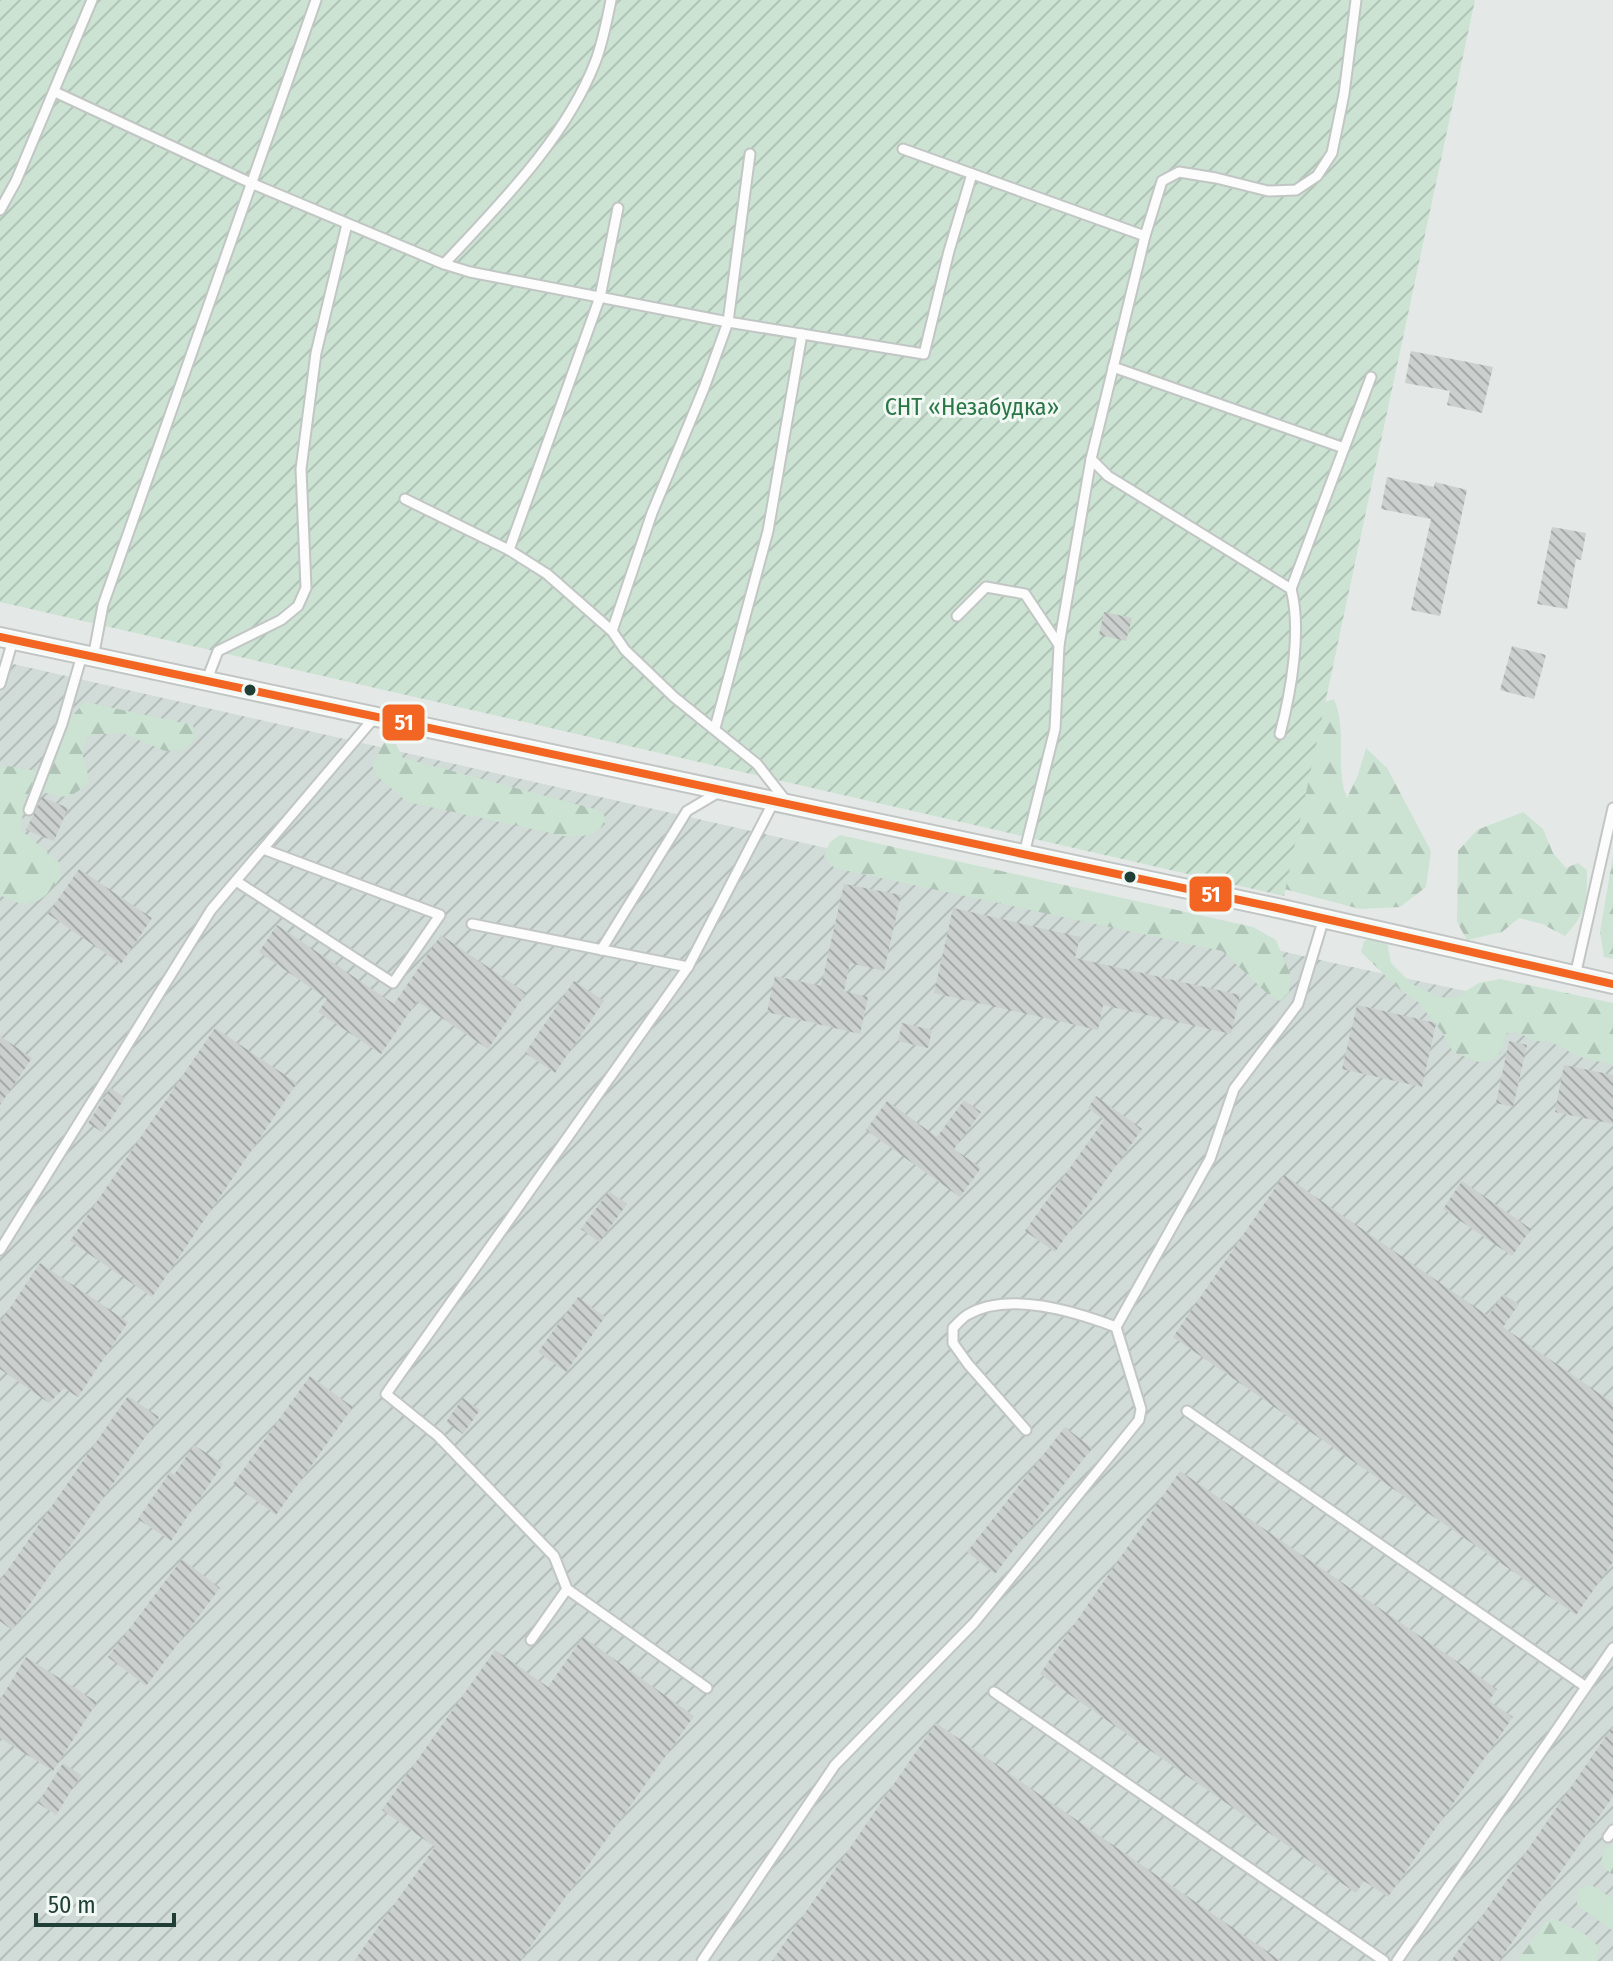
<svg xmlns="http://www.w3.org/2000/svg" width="1613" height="1961" viewBox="0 0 1613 1961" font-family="'Fira Sans Condensed',sans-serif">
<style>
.industrial{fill:url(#industrial-furrows)}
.grass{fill:#cce3d3}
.forest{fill:url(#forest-firs)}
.garden{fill:url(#garden-furrows)}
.building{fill:url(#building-back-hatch)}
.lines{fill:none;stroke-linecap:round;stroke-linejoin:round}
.service-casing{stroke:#c1c6c4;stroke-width:13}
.minor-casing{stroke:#c1c6c4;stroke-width:22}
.service{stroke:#fbfcfb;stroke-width:9}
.minor{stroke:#fbfcfb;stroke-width:18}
.bus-1-casing{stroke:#f2f9f5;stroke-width:14}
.bus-1{stroke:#f26522;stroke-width:8}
.bus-dot{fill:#213e36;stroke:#f2f9f5;stroke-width:3}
.labels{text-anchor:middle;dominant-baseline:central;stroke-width:6;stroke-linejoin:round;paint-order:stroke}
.park-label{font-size:24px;fill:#2a7647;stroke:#f2f9f5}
.line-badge{stroke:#f2f9f5;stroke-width:3}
.badge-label{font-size:22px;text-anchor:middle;font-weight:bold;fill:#fff}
</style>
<defs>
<pattern id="industrial-furrows" width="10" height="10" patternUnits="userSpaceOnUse" patternTransform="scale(2)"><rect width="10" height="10" fill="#d1dbd7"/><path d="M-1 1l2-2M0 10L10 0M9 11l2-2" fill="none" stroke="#b3bdb9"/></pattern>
<pattern id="forest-firs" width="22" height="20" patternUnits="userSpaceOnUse" patternTransform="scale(2)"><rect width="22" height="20" fill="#cce3d3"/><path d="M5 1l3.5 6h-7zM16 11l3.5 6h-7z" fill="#afc4b6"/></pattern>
<pattern id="garden-furrows" width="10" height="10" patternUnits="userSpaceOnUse" patternTransform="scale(2)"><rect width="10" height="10" fill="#cce3d3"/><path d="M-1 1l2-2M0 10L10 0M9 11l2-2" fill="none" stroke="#afc4b6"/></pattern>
<pattern id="building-back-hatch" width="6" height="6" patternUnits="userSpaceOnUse" patternTransform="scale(2)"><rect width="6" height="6" fill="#cbd0ce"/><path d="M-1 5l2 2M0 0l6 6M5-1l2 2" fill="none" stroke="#a4aaa8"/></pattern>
</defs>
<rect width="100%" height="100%" fill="#e4e9e7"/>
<polygon class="industrial" points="0,661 1338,964 1613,1022 1613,1961 0,1961"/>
<polygon class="grass" points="1590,1884 1613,1899 1613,1931 1577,1905 1578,1890"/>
<g class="forest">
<path d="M1334 699C1348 732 1334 766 1347 798L1358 775 1366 748 1387 768 1431 851 1426 887 1400 907 1360 909 1250 880 1307 708Z"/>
<path d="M85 702 193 725 195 738 183 750 165 751 122 733 89 735C75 757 89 760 88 782 57 815 56 778 24 801L21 830 59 862 61 877C42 903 30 912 0 895V767L7 766 43 772 73 715Z"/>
<path d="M384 743 396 744 403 758 602 811 607 822C594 837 583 837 564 836L407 802 378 777 372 766Z"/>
<path d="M1523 812 1543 829 1553 853 1566 868 1578 863 1587 870C1587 901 1587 913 1565 936L1542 924 1519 918 1502 932 1467 940 1457 922 1458 851 1477 830Z"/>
<polygon points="840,835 1253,927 1276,940 1291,976 1289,992 1280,1001 1269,995 1222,951 834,868 824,856 830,842"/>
<polygon points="1613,856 1613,959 1604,957 1600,932"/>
<polygon points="1374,937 1387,941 1391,963 1412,984 1440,997 1454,998 1479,983 1500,979 1613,1003 1613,1065 1576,1056 1560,1046 1546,1041 1533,1041 1518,1032 1507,1033 1499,1056 1482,1063 1453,1052 1442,1032 1418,1002 1400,990 1361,952 1364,941"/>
<polygon points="1613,1844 1613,1876 1601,1863 1604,1848"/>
<polygon points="1554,1918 1588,1936 1599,1947 1597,1961 1517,1961 1545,1923"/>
</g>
<polygon class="garden" points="0,0 1475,0 1284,896 0,602"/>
<g class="building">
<polygon points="1411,351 1493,367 1482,413 1447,405 1450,391 1405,383"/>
<polygon points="1387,477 1434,487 1435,482 1467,490 1440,616 1411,610 1431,519 1381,509"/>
<polygon points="1552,527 1586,533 1581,560 1576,559 1567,609 1537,604"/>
<polygon points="1104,612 1132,618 1126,641 1099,635"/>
<polygon points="1512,646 1546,655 1534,699 1500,690"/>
<polygon points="42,797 68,808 54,841 26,830"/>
<polygon points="79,869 152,918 121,964 48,914"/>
<polygon points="844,884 901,895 884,971 850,963 844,991 868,997 860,1034 767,1012 775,976 821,986"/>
<polygon points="953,908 1080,937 1075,958 1240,995 1231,1034 1103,1005 1098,1030 934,993"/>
<polygon points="277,925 394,1004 441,935 526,993 488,1049 417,1001 381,1054 318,1012 327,999 259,952"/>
<polygon points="574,981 604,1001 555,1073 525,1053"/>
<polygon points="1357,1005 1436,1023 1422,1087 1342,1069"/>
<polygon points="902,1023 932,1030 928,1048 898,1041"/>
<polygon points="215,1028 297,1083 152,1297 70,1241"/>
<polygon points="0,1036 32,1058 0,1105"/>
<polygon points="1509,1041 1527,1045 1513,1107 1496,1103"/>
<polygon points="1564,1065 1613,1075 1613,1124 1555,1112"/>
<polygon points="111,1088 125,1098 102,1132 88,1123"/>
<polygon points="1096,1096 1142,1129 1055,1252 1025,1231 1104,1120 1088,1108"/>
<polygon points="964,1100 981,1112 954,1149 981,1168 960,1197 866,1130 887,1101 937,1137"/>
<polygon points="1284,1175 1488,1316 1503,1294 1519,1304 1503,1327 1613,1403 1613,1562 1576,1615 1173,1337"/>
<polygon points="1462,1181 1531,1229 1512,1256 1443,1209"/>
<polygon points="609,1191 627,1204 599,1242 581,1229"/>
<polygon points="40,1263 128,1322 78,1397 64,1388 49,1403 0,1369 0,1323"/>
<polygon points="578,1297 605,1317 566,1372 538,1352"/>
<polygon points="310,1376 353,1407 276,1515 233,1484"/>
<polygon points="128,1396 159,1417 12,1630 0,1621 0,1581"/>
<polygon points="463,1398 480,1410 463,1434 446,1422"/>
<polygon points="1065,1427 1092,1448 995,1574 967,1552"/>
<polygon points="194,1445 223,1464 171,1541 138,1519 170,1472 174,1475"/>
<polygon points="1180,1471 1497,1689 1489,1701 1513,1717 1388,1897 1364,1881 1356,1893 1040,1674"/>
<polygon points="182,1559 220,1588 146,1686 108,1657"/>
<polygon points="583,1637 694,1716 520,1961 354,1961 435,1847 382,1810 495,1650 548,1687"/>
<polygon points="26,1657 97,1702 53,1771 0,1738 0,1700"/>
<polygon points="936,1723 1281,1961 772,1961"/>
<polygon points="1613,1726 1613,1796 1499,1961 1451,1961"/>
<polygon points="63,1763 81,1775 56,1815 38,1803"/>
</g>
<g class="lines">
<g class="service-casing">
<g id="service">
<polyline points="55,92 253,184 444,264 470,272 728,322 924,354 949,251 972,174"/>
<polyline points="903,149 1145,236"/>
<polyline points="0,210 16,181 92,0"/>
<path d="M444 264C499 205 567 137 596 60 603 41 607 20 611 0"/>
<polyline points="1113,367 1344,448"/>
<polyline points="405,499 509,550 547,574 612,631 625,650 674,697 757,764 786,801"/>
<polyline points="509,550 600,297 618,208"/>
<polyline points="1291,589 1371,377"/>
<polyline points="957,616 986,587 1025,594 1059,645 1055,729 1024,854"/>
<polyline points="612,631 652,513 704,388 728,322 750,154"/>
<polyline points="1059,645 1091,459"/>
<polyline points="93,658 103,605 316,0"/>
<polyline points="206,682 218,651 281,620 298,606 306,588 301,469 316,353 347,224"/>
<polyline points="0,684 13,640"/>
<polyline points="715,728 768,531 802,334"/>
<path d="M1280 734C1291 692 1302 630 1291 589L1108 476 1091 459 1145 236 1162 181 1179 172 1216 178 1268 191 1296 190 1317 176 1332 153 1344 94 1356 0"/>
<polyline points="29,810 62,724 82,655"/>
<polyline points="236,881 393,983 440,915 263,849"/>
<polyline points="472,924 688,967"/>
<polyline points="601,950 687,811 719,792"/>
<polyline points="1575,976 1613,808"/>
<polyline points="0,1250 211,910 374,718"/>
<polyline points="1187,1411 1586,1687"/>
<path d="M1026 1430 968 1364 953 1343V1328C957 1324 962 1318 967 1315 1008 1290 1076 1312 1116 1327"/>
<polyline points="567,1589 554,1556 438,1436 386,1394 688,967 774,801"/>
<polyline points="531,1640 567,1589 707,1688"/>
<polyline points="994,1692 1384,1961"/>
<polyline points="1608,1837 1613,1830"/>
<polyline points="702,1961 835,1765 974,1623 1139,1420 1141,1409 1116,1327 1210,1159 1234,1089 1298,1004 1324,918"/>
<polyline points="1397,1961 1613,1648"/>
</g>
</g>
<g class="minor-casing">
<polyline id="minor" points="0,637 1282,909 1613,984"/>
</g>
<use href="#service" class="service"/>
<use href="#minor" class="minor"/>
<g class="bus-1-casing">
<polyline id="bus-1" points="0,637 1282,909 1613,984"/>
</g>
<use href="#bus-1" class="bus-1"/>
</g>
<g class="bus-dot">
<circle cx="250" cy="690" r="7"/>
<circle cx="1130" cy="877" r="7"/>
</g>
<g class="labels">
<g class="park-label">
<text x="972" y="407">СНТ «Незабудка»</text>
</g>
</g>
<g class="line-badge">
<rect x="381" y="703" width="45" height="39" rx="8" fill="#f26522"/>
<rect x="1188" y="875" width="45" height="38" rx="8" fill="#f26522"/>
</g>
<g class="badge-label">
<text x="404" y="730">51</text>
<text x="1211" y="902">51</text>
</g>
<path d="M36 1913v12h138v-12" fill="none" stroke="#213e36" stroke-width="4"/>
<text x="48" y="1913" font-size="24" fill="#213e36" stroke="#f2f9f5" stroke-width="6" paint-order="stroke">50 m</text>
</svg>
